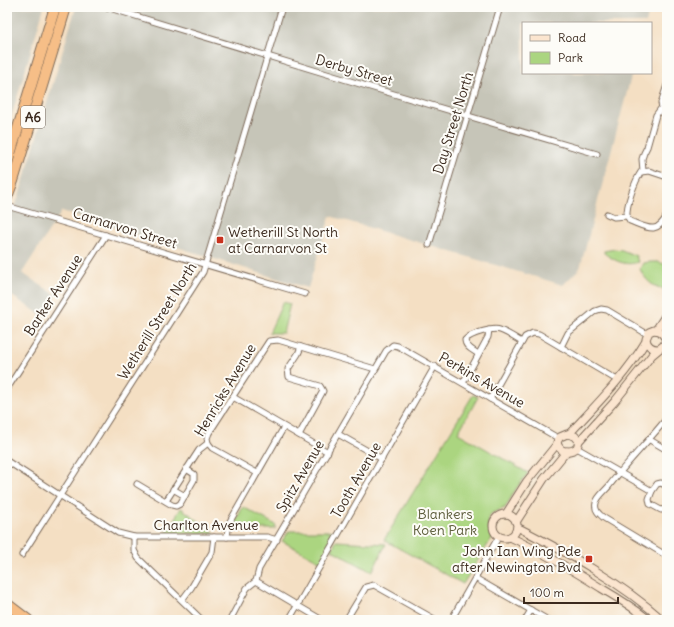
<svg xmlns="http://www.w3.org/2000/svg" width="674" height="627" viewBox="0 0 674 627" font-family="Delius,sans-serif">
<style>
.industrial{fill:#c6c5b8}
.green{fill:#abd580;stroke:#73804f}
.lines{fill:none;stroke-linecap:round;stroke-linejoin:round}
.street-casing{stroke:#7c6958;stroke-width:7}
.secondary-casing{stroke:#7c6958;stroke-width:9}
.highway-casing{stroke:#7c6958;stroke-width:12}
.street{stroke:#fff;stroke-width:5}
.secondary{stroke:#fbe5cf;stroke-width:7}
.highway{stroke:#f6be87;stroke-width:10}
.poi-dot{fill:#c8321e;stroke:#fdfcf7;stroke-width:1.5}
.labels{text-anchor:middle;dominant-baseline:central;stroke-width:4;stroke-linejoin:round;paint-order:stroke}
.shield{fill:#fdfcf7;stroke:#75695f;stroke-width:1}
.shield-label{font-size:13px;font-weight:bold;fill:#3b2a1e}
.street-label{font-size:14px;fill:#3b2a1e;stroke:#fdfcf7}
.poi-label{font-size:14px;fill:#3b2a1e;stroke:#fdfcf7;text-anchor:start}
.park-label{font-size:14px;fill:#5d5d3b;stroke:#fdfcf7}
</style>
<rect width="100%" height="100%" fill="#fdfcf7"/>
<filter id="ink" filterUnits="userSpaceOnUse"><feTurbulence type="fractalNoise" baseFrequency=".025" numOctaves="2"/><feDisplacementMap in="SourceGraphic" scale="8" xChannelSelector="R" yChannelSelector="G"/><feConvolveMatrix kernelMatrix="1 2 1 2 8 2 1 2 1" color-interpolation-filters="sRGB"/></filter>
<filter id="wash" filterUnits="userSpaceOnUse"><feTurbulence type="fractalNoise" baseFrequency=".012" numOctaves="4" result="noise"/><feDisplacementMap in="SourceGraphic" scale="16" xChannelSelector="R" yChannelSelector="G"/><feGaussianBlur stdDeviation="0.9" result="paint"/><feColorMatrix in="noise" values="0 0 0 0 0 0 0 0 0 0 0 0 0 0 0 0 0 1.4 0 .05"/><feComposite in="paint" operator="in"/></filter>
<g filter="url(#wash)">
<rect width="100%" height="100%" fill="#f4dfc3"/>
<g class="industrial">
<polygon points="7,7 44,7 7,131"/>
<polygon points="76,7 650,7 646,23 523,23 523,73 632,73 580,268 563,285 330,216 308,288 62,211 22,273 56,295 43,316 9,294 7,296 7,218 18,199"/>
</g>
<g class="green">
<path d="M615 249 622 250 636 256 638 262C626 267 613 260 604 253V251Z"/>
<path d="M651 262H658L667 265V289C654 289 645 280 640 269L643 263Z"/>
<polygon points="283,302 290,304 283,333 269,333"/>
<polygon points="473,395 478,397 458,433 528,473 516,489 505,508 492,513 489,517 488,527 492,538 463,584 384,540"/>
<polygon points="243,507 276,525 275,529 238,529 235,527 235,522"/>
<polygon points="181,508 215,533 166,533"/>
<polygon points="289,531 337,531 321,562 282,541"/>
<polygon points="336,541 386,544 372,572 332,550"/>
</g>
</g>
<g filter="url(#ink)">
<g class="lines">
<g class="street-casing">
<g id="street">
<polyline points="106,7 360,84 597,154"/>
<polyline points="662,107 667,112"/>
<polyline points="643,171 642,159 644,153 647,147 656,115 662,107 661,103 667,85"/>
<polyline points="7,206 305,294"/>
<polyline points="607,214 614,217 627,216"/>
<path d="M627 216C626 205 635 181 641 172L649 171 667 177"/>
<path d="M627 216 630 221C648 228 657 235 667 215"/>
<polyline points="429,245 500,7"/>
<polyline points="561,347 568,333 595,311 601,309 607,310 647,334"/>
<path d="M478 354C473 350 465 347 465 340 470 334 493 327 500 330 508 333 515 338 522 342"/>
<polyline points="463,383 488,337 489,330"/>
<polyline points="7,389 106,235"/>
<polyline points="233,397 328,452"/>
<polyline points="490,399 525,337 533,333 539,334 617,380"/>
<path d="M667 418C648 442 627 462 609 486 605 491 597 497 596 503 594 510 599 514 604 518L667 556"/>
<polyline points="338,434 382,459"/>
<polyline points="299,435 323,391 320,386 289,377 288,369 298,354 301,347"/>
<polyline points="650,440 667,450"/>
<polyline points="208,443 212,448 257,473"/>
<polyline points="577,448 652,491"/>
<polyline points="7,461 118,533 134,537 267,537 277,540"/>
<polyline points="137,484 172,505 176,506 180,504 194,480 194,474 186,469"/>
<polyline points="667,486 661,483 657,484 652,491 649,499 650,504 661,510 667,509"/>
<polyline points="173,489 185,496"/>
<polyline points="166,501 199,450 208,443 207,438 209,433 269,341 278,340 375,369"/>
<polyline points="134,537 134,550 138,558 202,620"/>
<polyline points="227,537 229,523 284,427"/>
<polyline points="22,555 203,272 282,7"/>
<polyline points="475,578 548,620"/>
<polyline points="256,581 322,620"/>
<polyline points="182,600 191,588 212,552 214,537"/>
<polyline points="230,620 247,588 256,581 259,569 386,351 393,345 398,346 558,438"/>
<polyline points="289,620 435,366"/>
<polyline points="346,620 366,587 374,585 436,620"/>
<polyline points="451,620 499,536"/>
<polyline points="525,620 531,610"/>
</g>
</g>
<g class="secondary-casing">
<g id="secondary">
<polyline points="656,330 667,313"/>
<path d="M658 349C651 349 647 345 646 339L649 332 654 330 660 331 666 339"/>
<path d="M569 434C596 405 626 375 646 341"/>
<path d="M579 441 575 436 567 434 560 437 557 442C559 453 569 453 577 448L579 441 615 401 652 355 664 345 667 337"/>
<polyline points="506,514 527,481 557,444"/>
<circle cx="505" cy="526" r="12"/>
<polyline points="516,522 544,479 567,451"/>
<path d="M517 527C568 553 620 582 663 620"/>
<path d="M510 537C542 552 571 569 601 588 618 598 634 608 649 620"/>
</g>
</g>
<g class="highway-casing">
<g id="highway">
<polyline points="7,164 55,7"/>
<polyline points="7,197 13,181 66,7"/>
<polyline points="7,604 28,620"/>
</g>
</g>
<use href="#street" class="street"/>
<use href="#secondary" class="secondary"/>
<use href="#highway" class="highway"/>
</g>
</g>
<g class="poi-dot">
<rect x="216" y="236" width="8" height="8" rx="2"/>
<rect x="585" y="555" width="8" height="8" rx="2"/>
</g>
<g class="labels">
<rect class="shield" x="21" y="106" width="24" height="22" rx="3"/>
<g class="shield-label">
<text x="33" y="117">A6</text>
</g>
<g class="street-label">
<text transform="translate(354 70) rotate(16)">Derby Street</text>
<text transform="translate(453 123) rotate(-73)">Day Street North</text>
<text transform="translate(125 228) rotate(17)">Carnarvon Street</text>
<text transform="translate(53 295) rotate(-57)">Barker Avenue</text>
<text transform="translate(157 321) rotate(-58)">Wetherill Street North</text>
<text transform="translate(482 380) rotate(30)">Perkins Avenue</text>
<text transform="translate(225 390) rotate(-59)">Henricks Avenue</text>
<text transform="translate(300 476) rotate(-60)">Spitz Avenue</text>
<text transform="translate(356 480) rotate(-60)">Tooth Avenue</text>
<text x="206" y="525">Charlton Avenue</text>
</g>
<g class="poi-label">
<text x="228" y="232">Wetherill St North<tspan x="228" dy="16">at Carnarvon St</tspan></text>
<text x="581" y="551" text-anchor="end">John Ian Wing Pde<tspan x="581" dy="16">after Newington Bvd</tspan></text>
</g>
<g class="park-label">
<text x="445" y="514">Blankers<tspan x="445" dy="16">Koen Park</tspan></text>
</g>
</g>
<rect width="674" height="627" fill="none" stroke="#fdfcf7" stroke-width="24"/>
<rect x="522" y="22" width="130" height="52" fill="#fdfcf7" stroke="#afa8a0"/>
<rect x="530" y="35" width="20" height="6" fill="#fbe5cf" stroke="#afa8a0"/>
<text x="558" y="42" font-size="12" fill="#3b2a1e">Road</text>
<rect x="530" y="52" width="20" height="12" fill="#abd580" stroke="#afa8a0"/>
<text x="558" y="62" font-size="12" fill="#3b2a1e">Park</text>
<path d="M524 597v6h94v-6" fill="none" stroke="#3b2a1e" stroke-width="2"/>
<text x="530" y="597" font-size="12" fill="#3b2a1e" stroke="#fdfcf7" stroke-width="3" paint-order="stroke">100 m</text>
</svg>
